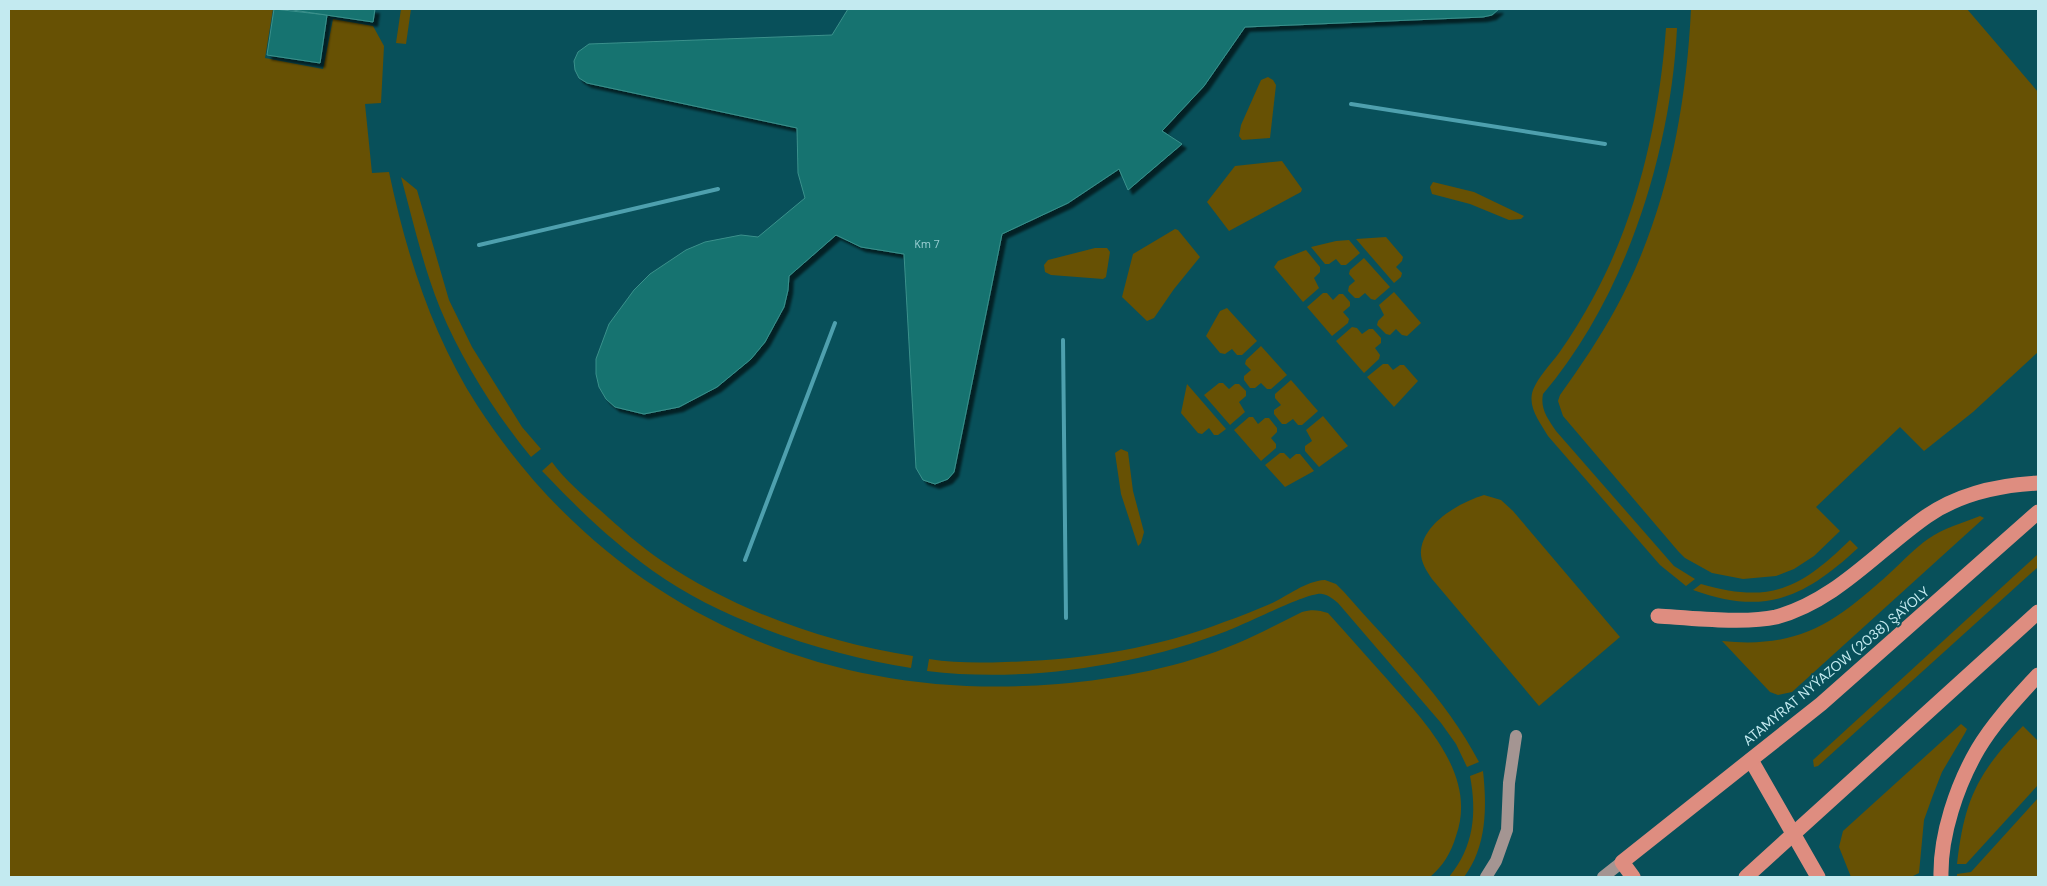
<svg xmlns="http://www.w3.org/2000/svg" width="2047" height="886" viewBox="0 0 2047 886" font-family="'DM Sans',sans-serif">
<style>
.green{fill:#675104}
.building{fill:#14736f;stroke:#3b918c;filter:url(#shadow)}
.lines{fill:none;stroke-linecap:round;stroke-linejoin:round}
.lane{stroke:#4ea0ae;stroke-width:4}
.primary{stroke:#a49592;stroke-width:12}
.highway{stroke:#de8d80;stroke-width:15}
.labels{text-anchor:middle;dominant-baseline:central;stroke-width:4;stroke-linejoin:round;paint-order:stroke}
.number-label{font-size:11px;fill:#97ccd0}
.street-label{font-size:14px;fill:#c3eaf0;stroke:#08505a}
</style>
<defs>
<filter id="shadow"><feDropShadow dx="4.5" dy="4.5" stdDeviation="1" flood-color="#0009"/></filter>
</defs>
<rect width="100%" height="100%" fill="#08505a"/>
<g class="green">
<path d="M9 9H273L265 58 323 69 333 19 373 26 384 46 381 103 365 104 372 173 389 172C406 253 432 335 477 405 608 607 821 704 1058 684 1118 679 1182 667 1238 643 1260 634 1281 622 1302 612 1312 609 1319 610 1328 613 1348 635 1367 657 1387 679 1424 721 1478 775 1456 836 1451 853 1443 866 1430 877H9Z"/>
<polygon points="401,9 411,9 406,44 396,43"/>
<path d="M1691 9H1967L2038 92V352L1973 412 1924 451 1900 427 1816 507 1840 531 1814 556 1794 569 1776 576 1743 579 1712 573 1685 558 1678 551 1563 416 1558 401 1560 395C1580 367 1599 339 1616 308 1666 216 1686 112 1691 9Z"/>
<path d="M1666 28H1677C1671 153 1625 298 1543 394 1540 409 1548 419 1556 431L1674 566 1695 579 1686 586 1660 565 1548 436C1540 422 1527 407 1533 390 1538 377 1551 364 1559 353 1572 335 1583 316 1593 298 1638 215 1659 121 1666 28Z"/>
<polygon points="1268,77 1273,80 1276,85 1270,138 1242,140 1239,136 1241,125 1261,80"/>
<polygon points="1282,161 1302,189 1301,192 1229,231 1207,202 1235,166"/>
<path d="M401 177 417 190 449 300 472 347 522 427 541 449 531 457C495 413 462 361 440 308 423 266 413 221 401 177Z"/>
<polygon points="1433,182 1474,192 1524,216 1521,219 1509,220 1470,204 1432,194 1430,187"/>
<polygon points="1175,229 1178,230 1200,257 1174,289 1154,318 1147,321 1122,297 1133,254"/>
<polygon points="1386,237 1403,257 1402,261 1396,267 1402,273 1401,277 1394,283 1356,239"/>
<polygon points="1349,240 1360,253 1346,265 1341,265 1336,259 1329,264 1325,264 1311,247 1336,241"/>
<polygon points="1095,248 1107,248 1110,252 1106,277 1103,279 1051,275 1045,272 1044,265 1048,260"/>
<polygon points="1306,250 1320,267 1320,272 1314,278 1319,288 1303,302 1274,267 1278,261"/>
<polygon points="1364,258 1390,287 1375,300 1371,299 1365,293 1359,298 1355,298 1348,291 1349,286 1355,281 1349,274 1350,270"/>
<polygon points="1394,292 1421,323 1407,336 1402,335 1396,329 1390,335 1386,334 1377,325 1378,321 1384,315 1379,305"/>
<polygon points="1323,293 1327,293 1333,300 1339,294 1343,294 1350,302 1350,306 1343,312 1349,319 1348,323 1332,336 1307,307"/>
<polygon points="1227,308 1257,341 1242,355 1237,355 1232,349 1225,354 1220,353 1206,336 1220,311"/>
<polygon points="1352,327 1357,328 1362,334 1369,329 1373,329 1381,338 1381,343 1375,348 1380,355 1379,359 1364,373 1336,341"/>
<polygon points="1261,346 1287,375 1271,389 1267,389 1261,383 1255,388 1250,388 1244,380 1244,376 1251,370 1245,364 1246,360"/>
<polygon points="1383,364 1388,364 1393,370 1400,365 1404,365 1418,381 1394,407 1367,377"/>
<polygon points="1291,380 1318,411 1302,425 1298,425 1293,419 1286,424 1282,424 1274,414 1274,410 1281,405 1275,398 1275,394"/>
<polygon points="1219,383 1223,383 1229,389 1235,384 1239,384 1246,391 1246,396 1239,402 1245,412 1230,425 1204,395"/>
<polygon points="1187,384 1226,429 1218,435 1214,435 1209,428 1202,434 1198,433 1181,413"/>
<polygon points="1323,416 1348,446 1319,467 1305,451 1305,446 1312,441 1306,430"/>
<polygon points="1249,417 1253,417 1258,424 1265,418 1269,418 1277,428 1277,432 1271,438 1276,444 1276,448 1261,461 1234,430"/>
<polygon points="1121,449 1128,452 1133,491 1144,532 1141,543 1138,546 1121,494 1115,453"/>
<polygon points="1280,453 1284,453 1290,459 1296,454 1300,454 1314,471 1285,487 1265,465"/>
<path d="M552 462C565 480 584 496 600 510 620 528 640 546 662 561 734 610 827 643 913 656L911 668C828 655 722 621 653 571 614 543 579 510 546 475L542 471Z"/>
<path d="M1484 495 1501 500 1513 511 1620 637 1539 706 1432 579C1426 570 1420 561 1421 550 1424 522 1461 502 1484 495Z"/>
<path d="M1980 516 1984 518 1792 692 1778 695 1770 692 1722 641C1800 649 1836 622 1891 572 1903 561 1915 548 1928 539 1943 528 1963 523 1980 516Z"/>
<path d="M1850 540 1858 548C1804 598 1765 616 1693 590L1701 584C1770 604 1800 589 1850 540Z"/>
<polygon points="2038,554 2038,567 1818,766 1814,767 1813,760"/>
<path d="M1325 580 1336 584 1344 592C1391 646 1446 698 1479 762L1467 767 1456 744 1441 723 1338 603C1333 599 1329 595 1322 594 1310 591 1244 625 1227 631 1136 666 1025 683 927 671L929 659C953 663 980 663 1005 662 1080 660 1154 649 1224 622 1239 617 1255 610 1270 604 1288 596 1305 581 1325 580Z"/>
<polygon points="1961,724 1967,729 1965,733 1942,772 1933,795 1924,820 1919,873 1911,877 1851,877 1839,847 1843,831"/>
<path d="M2023 726 2038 741V785L1966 864H1957C1964 800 1978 772 2023 726Z"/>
<path d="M1483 771C1487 807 1487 847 1464 877H1449C1474 847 1477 813 1470 776Z"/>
<polygon points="2038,798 2038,877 1957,877 1957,874 1971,872"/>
</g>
<g class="building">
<polygon points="274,9 327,15 320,63 267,55"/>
<polygon points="286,9 375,9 373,22"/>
<polygon points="848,9 1499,9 1492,15 1483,17 1245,27 1204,86 1162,131 1182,144 1128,190 1119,169 1068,203 1002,234 954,472 948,479 935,484 923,480 916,468 904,254 861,247 836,235 789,276 788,290 784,307 765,342 751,359 717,387 679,407 644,414 615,407 606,399 599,387 596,374 596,359 609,324 634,290 650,274 686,250 705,242 741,235 758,237 805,198 798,173 797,128 587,83 579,78 575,70 574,61 578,52 589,44 832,35"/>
</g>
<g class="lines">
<g class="lane">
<polyline points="1351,104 1605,144"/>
<polyline points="479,245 718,189"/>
<polyline points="1063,340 1066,618"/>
<polyline points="745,560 835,323"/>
</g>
<g class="primary">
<polyline points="1486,877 1496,861 1507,830 1509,783 1516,736"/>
<polyline points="1603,877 1622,862"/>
</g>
<g class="highway">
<path d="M1658 616C1690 618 1745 624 1776 617 1836 601 1878 550 1927 516 1959 494 1999 485 2038 483"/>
<polyline points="1751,760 1818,877"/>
<polyline points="1633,877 1622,862 1821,704 2038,512"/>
<polyline points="1746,877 2038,612"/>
<path d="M1941 877C1940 835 1957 785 1978 749 1994 722 2017 698 2038 675"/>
</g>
</g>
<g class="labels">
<g class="number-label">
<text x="927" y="244">Km 7</text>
</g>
<g class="street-label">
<text transform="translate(1836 666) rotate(-40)">ATAMYRAT NYÝAZOW (2038) ŞAÝOLY</text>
</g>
</g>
<rect width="2047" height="886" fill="none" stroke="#c3eaf0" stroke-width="20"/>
</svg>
